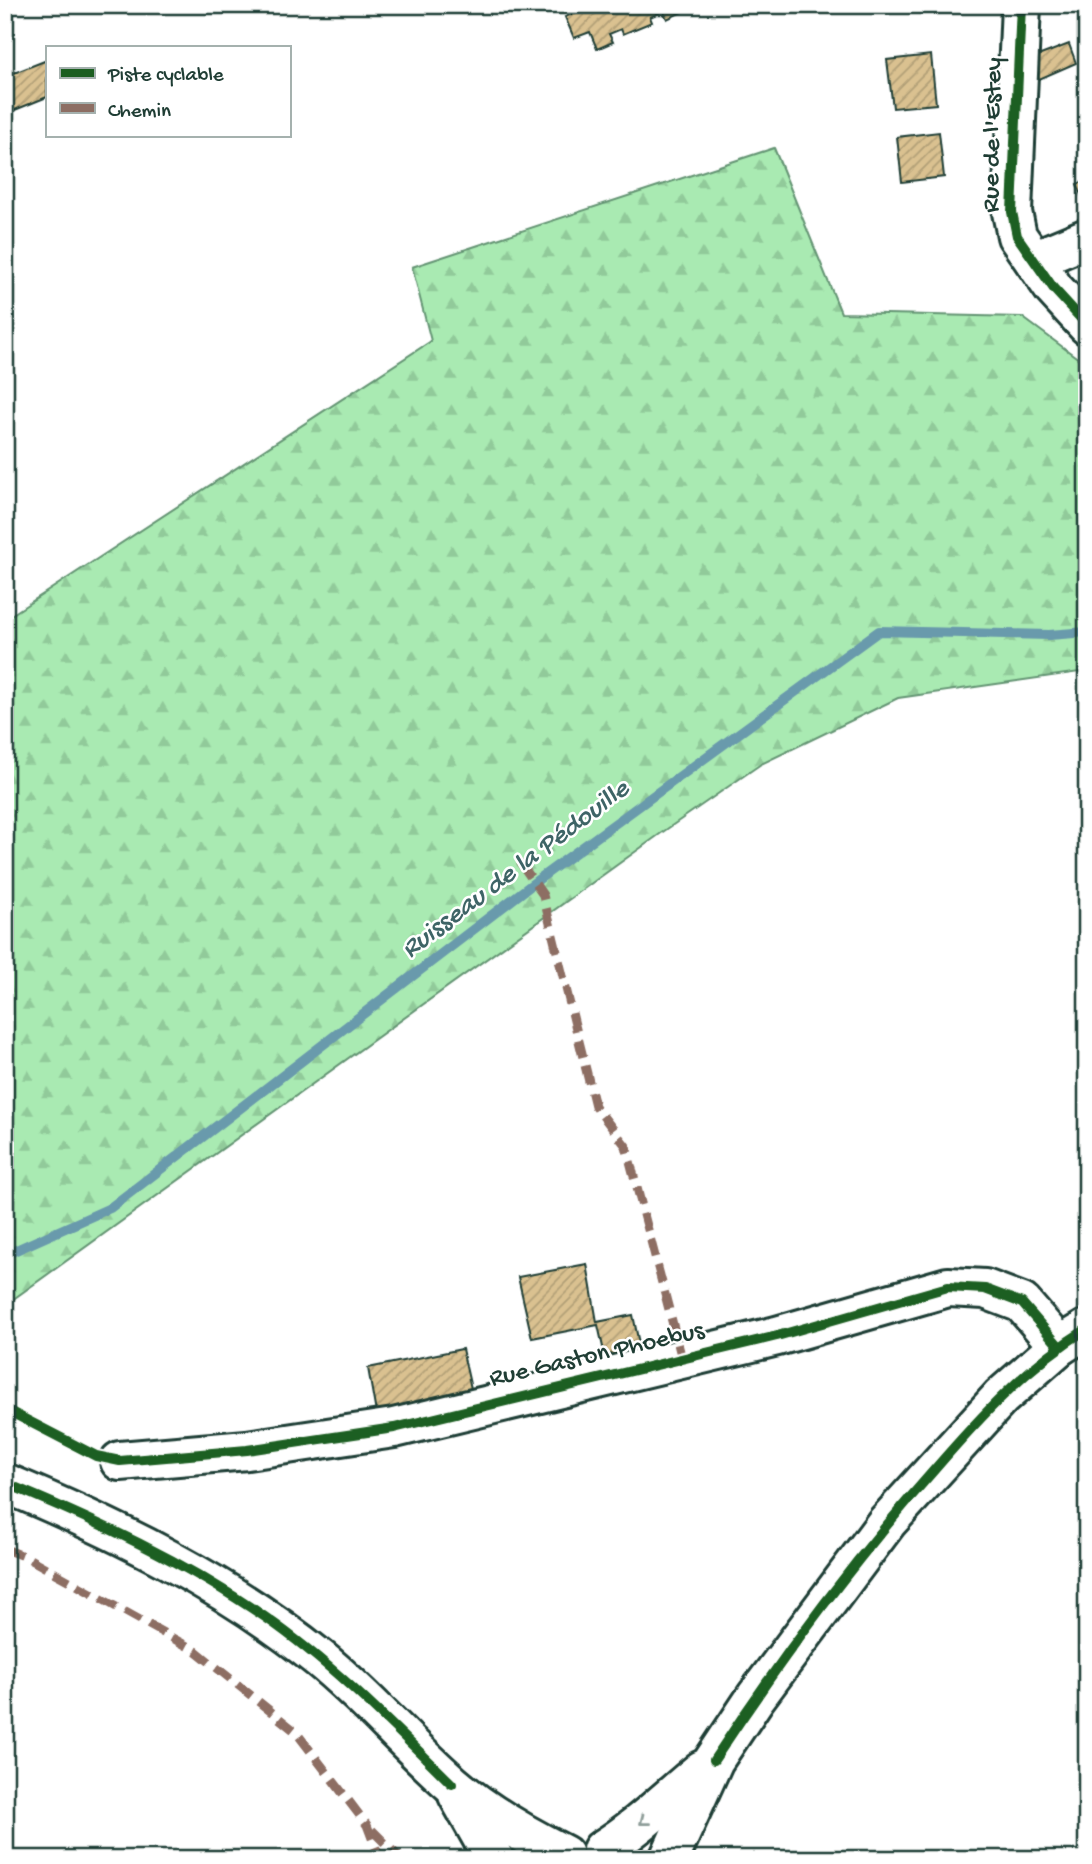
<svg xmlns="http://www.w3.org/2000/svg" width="1092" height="1864" viewBox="0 0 1092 1864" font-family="'Gochi Hand',sans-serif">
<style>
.forest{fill:url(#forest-firs);stroke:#649473;stroke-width:2}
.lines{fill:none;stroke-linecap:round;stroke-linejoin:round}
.stream{stroke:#699aac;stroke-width:10}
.building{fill:url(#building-hatch);stroke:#1f3d34;stroke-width:2}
.minor-casing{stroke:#1f3d34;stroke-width:44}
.major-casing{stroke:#1f3d34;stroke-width:44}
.path{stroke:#1f3d34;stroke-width:4.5;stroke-dasharray:2 5;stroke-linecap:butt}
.minor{stroke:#fff;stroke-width:38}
.major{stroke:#fff;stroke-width:38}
.quiet{stroke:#8d6e63;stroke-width:9;stroke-dasharray:18 9;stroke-linecap:butt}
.cycleway-casing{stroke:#fff;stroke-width:15}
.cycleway{stroke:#1b5e20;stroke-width:10}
.oneway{stroke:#8f9e9a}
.labels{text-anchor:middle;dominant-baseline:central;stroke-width:5;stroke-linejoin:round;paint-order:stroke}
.street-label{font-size:26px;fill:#1f3d34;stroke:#fff}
.water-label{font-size:28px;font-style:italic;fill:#3e6466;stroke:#fff}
</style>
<defs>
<pattern id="forest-firs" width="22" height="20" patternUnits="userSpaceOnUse" patternTransform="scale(1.75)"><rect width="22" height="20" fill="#a9eab2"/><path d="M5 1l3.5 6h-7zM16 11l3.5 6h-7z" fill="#91ca9a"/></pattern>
<pattern id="building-hatch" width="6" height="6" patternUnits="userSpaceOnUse" patternTransform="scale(1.75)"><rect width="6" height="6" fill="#dac190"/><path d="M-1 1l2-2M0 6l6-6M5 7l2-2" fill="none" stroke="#b09e76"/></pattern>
</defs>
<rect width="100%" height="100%" fill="#fff"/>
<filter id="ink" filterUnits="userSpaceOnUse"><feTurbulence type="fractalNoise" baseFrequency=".0143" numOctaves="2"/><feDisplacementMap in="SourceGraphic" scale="14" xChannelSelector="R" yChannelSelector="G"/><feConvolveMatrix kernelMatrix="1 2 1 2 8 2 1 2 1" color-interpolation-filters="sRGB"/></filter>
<g filter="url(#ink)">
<polygon class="forest" points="774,148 841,313 1022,317 1087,365 1087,671 898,698 761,764 667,829 12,1300 5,1295 5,619 431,341 412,267"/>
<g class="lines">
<polyline class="stream" points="5,1255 110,1208 539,879 879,631 1049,635 1087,632"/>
</g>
<g class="building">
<polygon points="593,5 679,5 682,12 667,19 663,11 650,17 652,22 623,34 621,29 609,34 613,42 597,49 590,32 574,38 565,17"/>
<polygon points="1069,44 1076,63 1037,80 1038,56"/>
<polygon points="5,53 14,73 47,60 47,97 5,114"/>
<polygon points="931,55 936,104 893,108 887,60"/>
<polygon points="939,132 944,177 902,182 897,137"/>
<polygon points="1087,180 1087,211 1077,184"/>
<polygon points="587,1264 597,1322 633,1315 642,1358 607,1365 598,1325 532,1338 518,1277"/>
<polygon points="462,1349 472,1393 376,1413 368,1368"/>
</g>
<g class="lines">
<g class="minor-casing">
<g id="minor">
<polyline points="1021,5 1012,212 1017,236 1054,289 1087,325"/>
<polyline points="1034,260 1087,238"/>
<polyline points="120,1461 247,1450 394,1428 777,1336 948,1287 985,1289 1022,1303 1059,1346"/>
</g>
</g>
<g class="major-casing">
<g id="major">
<path d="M5 1483C116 1529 226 1583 320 1659 367 1697 406 1744 452 1784 485 1813 524 1835 564 1855"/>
<polyline points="458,1795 494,1859"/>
<path d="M602 1850C639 1827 668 1798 702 1770"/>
<polyline points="669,1859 714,1760 756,1697 887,1522 1001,1397 1059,1346 1087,1329"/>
</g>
</g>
<polyline class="path" points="560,5 561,7"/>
<use href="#minor" class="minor"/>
<use href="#major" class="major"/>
<g class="quiet">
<polyline points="520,862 543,895 595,1106 626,1146 682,1359"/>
<polyline points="5,1549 28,1558 196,1651 296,1732 367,1825 380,1859"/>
<polyline points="372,1830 401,1859"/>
</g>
<g class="cycleway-casing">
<g id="cycleway">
<polyline points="1021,5 1012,212 1017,236 1054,289 1087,325"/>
<polyline points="5,1409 96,1456 120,1461 247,1450 394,1428 777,1336 948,1287 985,1289 1022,1303 1059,1346"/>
<path d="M5 1483C95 1520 185 1562 265 1617 334 1665 393 1726 452 1784"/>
<path d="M714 1760C781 1658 854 1560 935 1469 980 1417 1028 1365 1087 1329"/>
</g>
</g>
<use href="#cycleway" class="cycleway"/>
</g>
<defs><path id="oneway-chevron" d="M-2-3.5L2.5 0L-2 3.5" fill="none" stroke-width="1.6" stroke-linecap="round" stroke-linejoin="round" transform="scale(1.75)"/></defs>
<use class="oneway" href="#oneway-chevron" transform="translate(644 1821) rotate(142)"/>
</g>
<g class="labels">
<g class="street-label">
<text transform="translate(994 135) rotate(-89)">Rue de l'Estey</text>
<text transform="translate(597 1356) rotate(-13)">Rue Gaston Phoebus</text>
</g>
<g class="water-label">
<text transform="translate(516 870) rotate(-37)">Ruisseau de la Pédouille</text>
</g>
</g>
<rect width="1092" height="1864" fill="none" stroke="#fff" stroke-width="28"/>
<rect x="14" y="14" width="1064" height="1836" fill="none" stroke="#1f3d34" stroke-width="2.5" filter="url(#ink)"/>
<rect x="46" y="46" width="245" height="91" fill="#ffffff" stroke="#a5b1ae" stroke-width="2"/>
<rect x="60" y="68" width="35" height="10" fill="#1b5e20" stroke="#a5b1ae" stroke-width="2"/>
<text x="108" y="80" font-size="21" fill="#1f3d34">Piste cyclable</text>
<rect x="60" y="103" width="35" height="10" fill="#8d6e63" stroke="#a5b1ae" stroke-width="2"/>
<text x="108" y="116" font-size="21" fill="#1f3d34">Chemin</text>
</svg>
